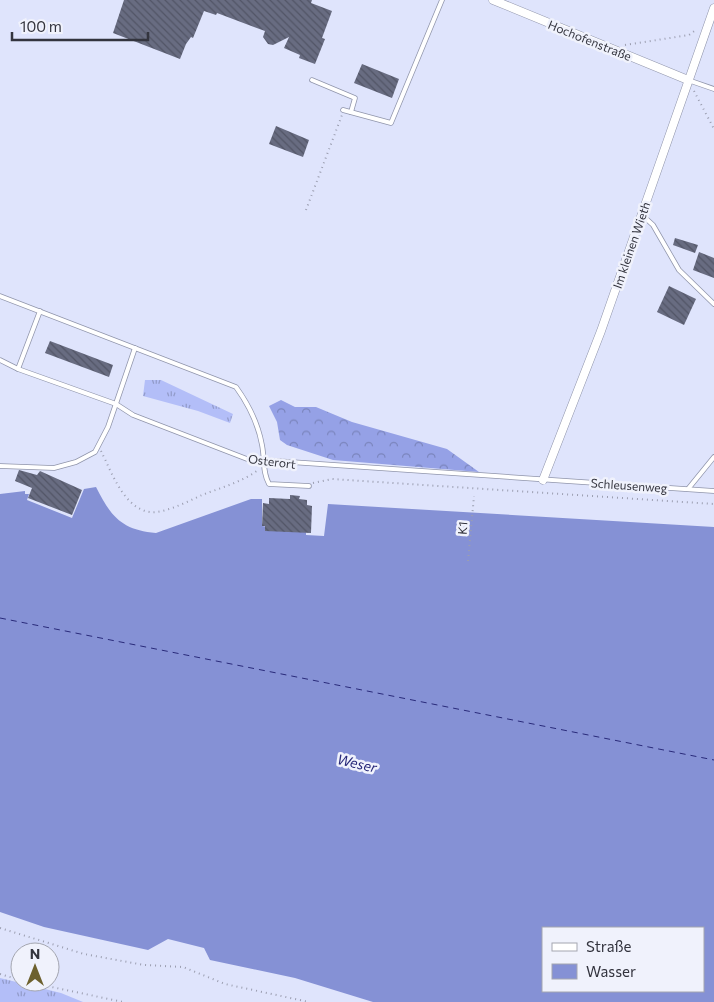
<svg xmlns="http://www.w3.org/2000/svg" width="714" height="1002" viewBox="0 0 714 1002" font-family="Commissioner,sans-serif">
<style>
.grass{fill:url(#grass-tufts)}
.forest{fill:url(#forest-crowns)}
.water{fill:#8591d5;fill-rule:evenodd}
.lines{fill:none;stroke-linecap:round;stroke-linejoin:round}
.ferry{stroke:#292a7a;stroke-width:1;stroke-dasharray:6 5;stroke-linecap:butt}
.building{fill:url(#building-back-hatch)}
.lane-casing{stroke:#9095ab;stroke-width:5.5}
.street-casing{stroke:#9095ab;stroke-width:9}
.path{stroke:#9b9eb0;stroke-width:2;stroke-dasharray:1 4;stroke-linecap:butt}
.lane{stroke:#fff;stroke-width:4}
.street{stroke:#fff;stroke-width:8}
.labels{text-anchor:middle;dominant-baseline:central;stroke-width:5;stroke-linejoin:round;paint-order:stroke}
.street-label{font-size:12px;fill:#33343e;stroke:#f0f2fc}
.water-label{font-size:14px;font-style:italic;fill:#292a7a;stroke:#f0f2fc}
</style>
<defs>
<pattern id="grass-tufts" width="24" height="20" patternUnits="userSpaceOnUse" patternTransform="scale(1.25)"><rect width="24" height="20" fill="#b3bef8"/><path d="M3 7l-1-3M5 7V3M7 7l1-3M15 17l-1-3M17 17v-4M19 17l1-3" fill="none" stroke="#929bca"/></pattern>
<pattern id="forest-crowns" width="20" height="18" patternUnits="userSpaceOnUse" patternTransform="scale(1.25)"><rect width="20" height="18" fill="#95a1e6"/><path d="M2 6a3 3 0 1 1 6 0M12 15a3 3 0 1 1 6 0" fill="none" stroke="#7a84bc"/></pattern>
<pattern id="building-back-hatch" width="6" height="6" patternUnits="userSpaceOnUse" patternTransform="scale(1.25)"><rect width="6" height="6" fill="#686c81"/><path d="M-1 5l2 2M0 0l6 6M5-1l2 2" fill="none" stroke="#525566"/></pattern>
</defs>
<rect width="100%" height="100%" fill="#dfe4fc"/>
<g class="grass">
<polygon points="145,380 161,380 233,414 230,423 198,411 143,396"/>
<polygon points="0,978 61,993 83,1002 0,1002"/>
</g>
<polygon class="forest" points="281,400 295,407 316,407 352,422 447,449 479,472 333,460 287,445 280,440 277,422 269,406"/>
<path class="water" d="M96 487C111 517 122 530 156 533L251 499H262V526L306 532V535L324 536 328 504 714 527V1002H373L295 978 210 960 204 948 168 939 148 950 44 927 0 912V494L25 491V494H29L27 500 72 518 84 489ZM543 928H703V991H543Z"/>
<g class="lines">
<polyline class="ferry" points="0,618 714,760"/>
</g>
<g class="building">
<polygon points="124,0 312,0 311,3 332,11 322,38 325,39 315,64 299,58 300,55 284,48 289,37 273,45 268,44 263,37 265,31 217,13 216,15 204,11 193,38 191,37 186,44 180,59 113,33"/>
<polygon points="362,64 399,79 392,98 354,83"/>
<polygon points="276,126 309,140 303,157 269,144"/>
<polygon points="675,238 698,245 695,253 673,245"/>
<polygon points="699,252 714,258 714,278 693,270"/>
<polygon points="669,286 696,299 684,325 657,312"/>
<polygon points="50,341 113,365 109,377 45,353"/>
<polygon points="19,470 37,475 40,471 82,490 72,515 28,498 32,488 15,481"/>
<polygon points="290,495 300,496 299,499 307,500 307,505 312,506 311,533 265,531 265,526 262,526 263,503 269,504 269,498 290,499"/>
</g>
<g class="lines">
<g class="lane-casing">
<g id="lane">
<polyline points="312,80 355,98 351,112"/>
<polyline points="688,80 714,89"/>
<polyline points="343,110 391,123 442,0"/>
<polyline points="642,215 653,225 679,270 714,304"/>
<path d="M0 296 236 387C249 405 258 423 262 445 265 460 262 471 269 484L309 486"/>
<polyline points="0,360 18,369 116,404 133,415 247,459 714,491"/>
<polyline points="18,369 40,311"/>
<polyline points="0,466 54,468 76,462 95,452 108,427 135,348"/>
<polyline points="688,489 714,457"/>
</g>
</g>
<g class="street-casing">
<g id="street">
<polyline points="493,0 688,80"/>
<polyline points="543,480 601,331 714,8"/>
</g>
</g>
<g class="path">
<polyline points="625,45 689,35 697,29"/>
<polyline points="694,91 714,129"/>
<polyline points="306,210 342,115"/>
<path d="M101 451C113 475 128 520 162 511 175 508 189 501 202 495 220 488 242 482 258 470"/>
<polyline points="313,483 332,479 714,504"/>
<polyline points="468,561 474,496"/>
<polyline points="0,928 84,954 144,965 183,967 225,984 309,1002"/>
<polyline points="0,974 20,980"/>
<polyline points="28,982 123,1002"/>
</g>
<use href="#lane" class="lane"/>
<use href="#street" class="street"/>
</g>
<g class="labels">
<g class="street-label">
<text transform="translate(590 40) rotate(22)">Hochofenstraße</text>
<text transform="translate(631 245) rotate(-71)">Im kleinen Wieth</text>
<text transform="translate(272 461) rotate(7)">Osterort</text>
<text transform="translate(629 485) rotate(4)">Schleusenweg</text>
<text transform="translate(462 528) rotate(-85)">K1</text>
</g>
<g class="water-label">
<text transform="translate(357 763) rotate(13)">Weser</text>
</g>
</g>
<rect x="542" y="927" width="162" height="65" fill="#f0f2fc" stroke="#a4a6b0"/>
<rect x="552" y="943" width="25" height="8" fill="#ffffff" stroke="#a4a6b0"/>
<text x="586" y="952" font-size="15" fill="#33343e">Straße</text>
<rect x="552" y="964" width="25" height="15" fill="#8591d5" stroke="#a4a6b0"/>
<text x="586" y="977" font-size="15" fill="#33343e">Wasser</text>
<g transform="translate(35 967)"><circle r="24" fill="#f0f2fc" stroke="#a4a6b0"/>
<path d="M0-4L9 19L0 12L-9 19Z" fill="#6d612e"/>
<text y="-8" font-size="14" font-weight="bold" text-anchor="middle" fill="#33343e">N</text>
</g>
<path d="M12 32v8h136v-8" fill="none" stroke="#33343e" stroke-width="2.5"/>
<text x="20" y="32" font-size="15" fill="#33343e" stroke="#f0f2fc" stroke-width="4" paint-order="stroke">100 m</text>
</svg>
